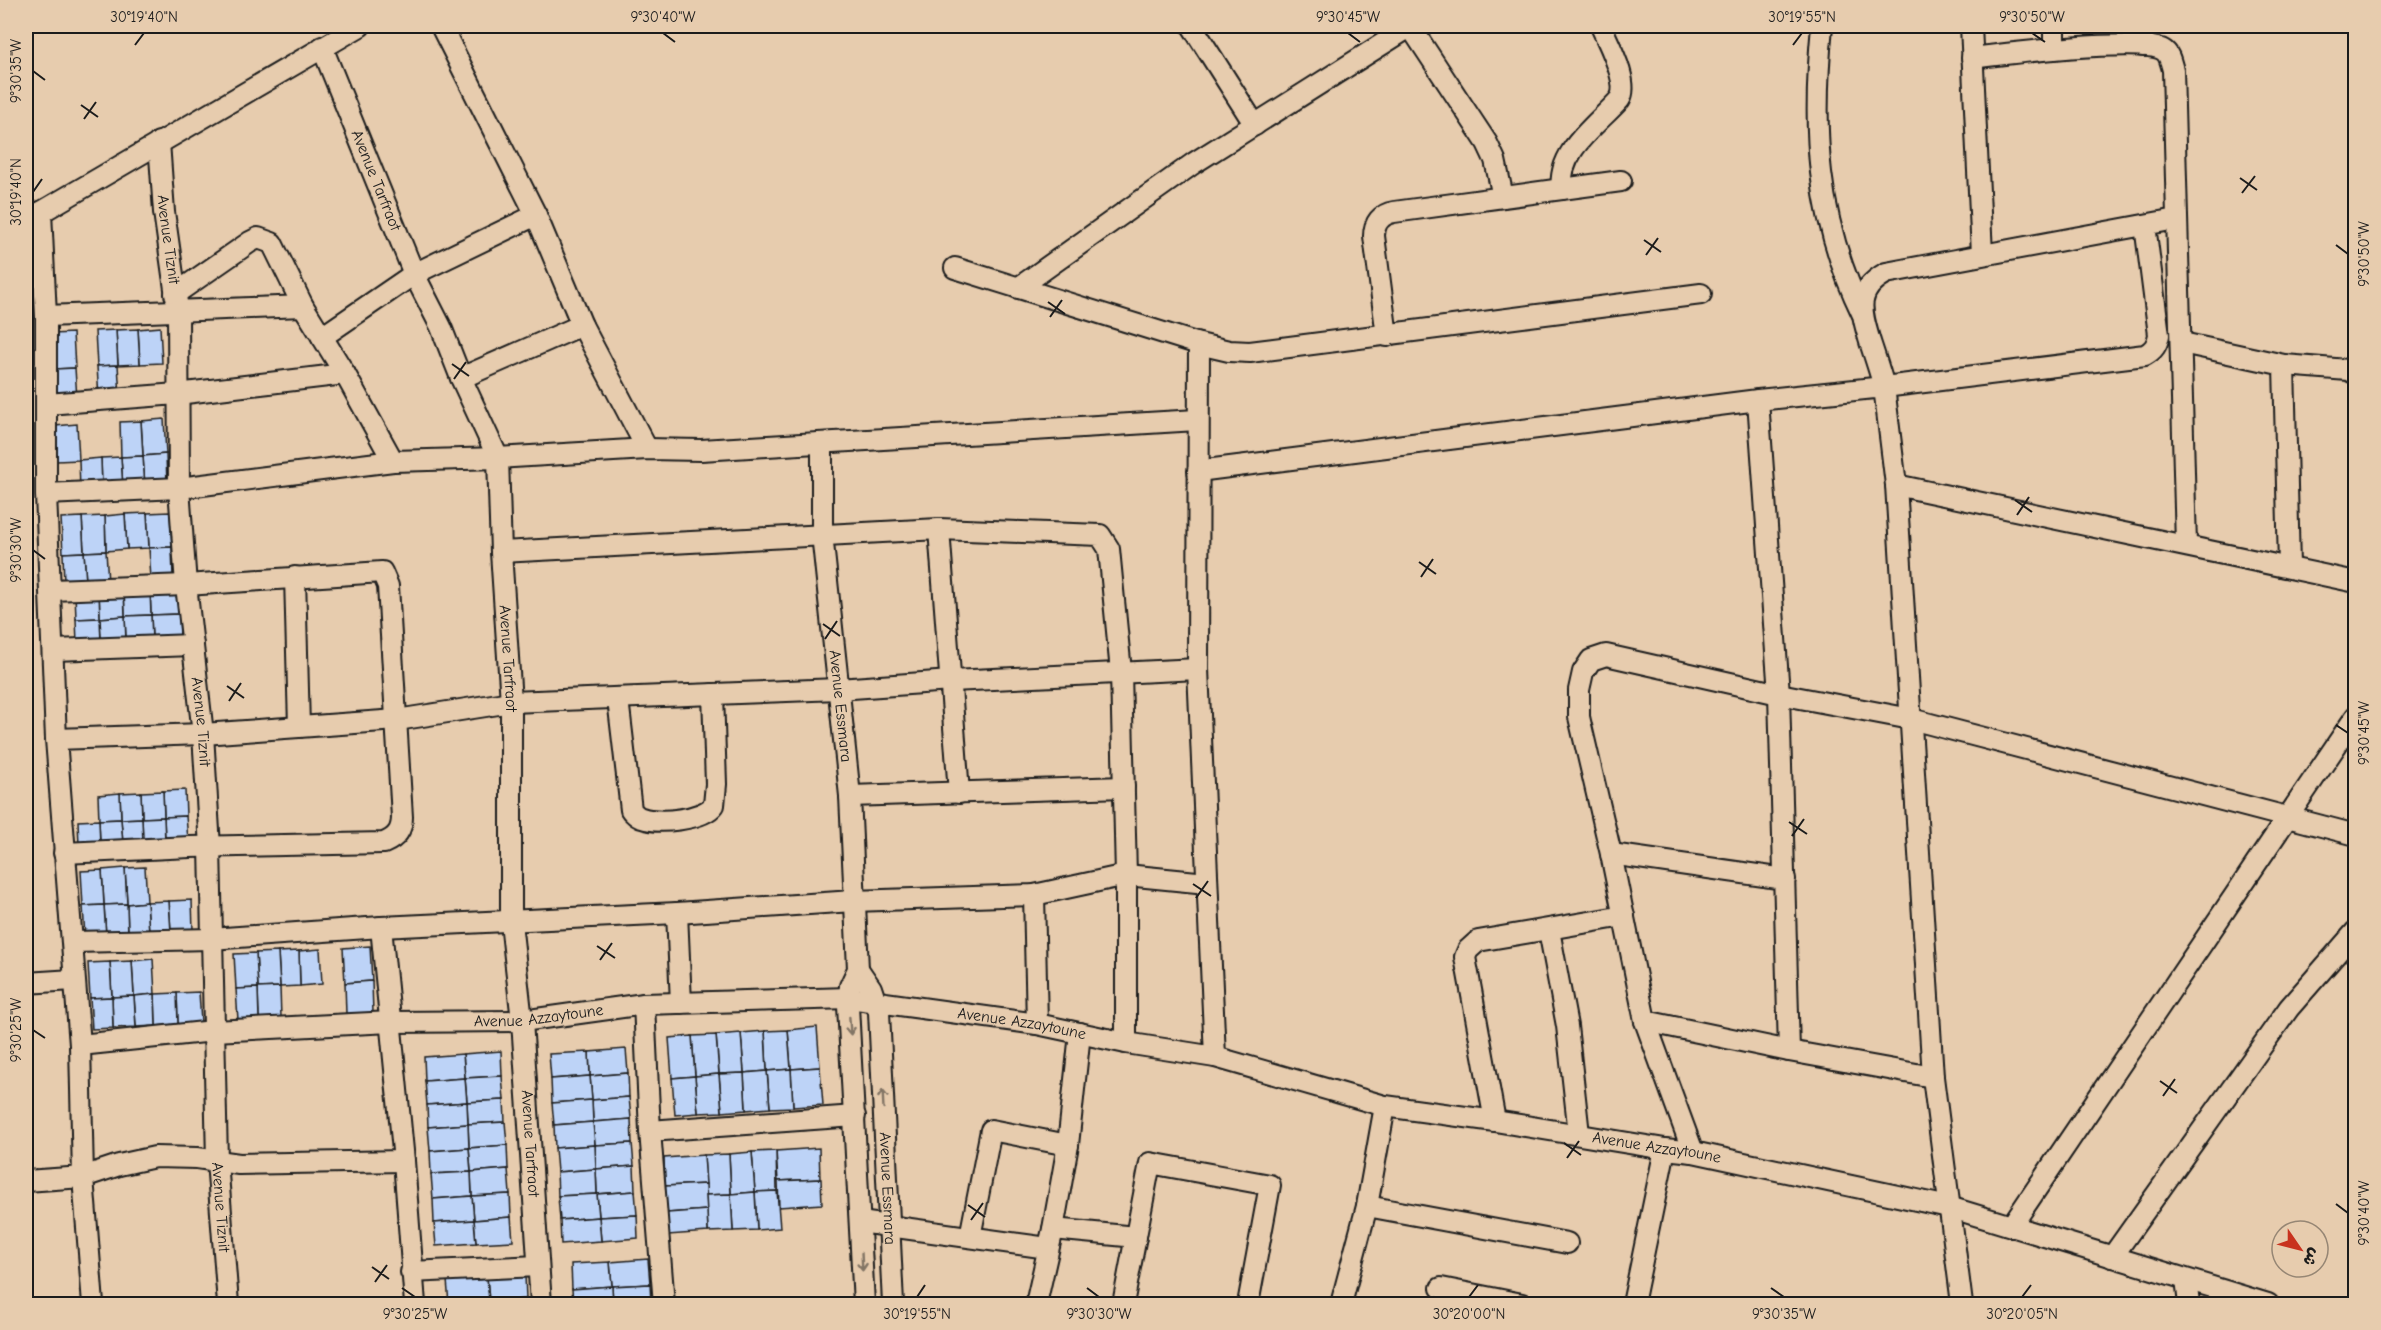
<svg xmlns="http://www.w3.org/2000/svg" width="2381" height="1330" viewBox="0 0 2381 1330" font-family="'Comic Neue','Playpen Sans Arabic',sans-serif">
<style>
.building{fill:#bdd3f7;stroke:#1c1c1c;stroke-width:1.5}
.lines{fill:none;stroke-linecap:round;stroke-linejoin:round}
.minor-casing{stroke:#1c1c1c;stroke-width:24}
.minor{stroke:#e7ccae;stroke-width:20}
.oneway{stroke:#827465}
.ticks{fill:none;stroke:#1c1c1c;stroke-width:2}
.labels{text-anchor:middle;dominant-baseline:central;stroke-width:4.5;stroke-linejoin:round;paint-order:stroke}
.street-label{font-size:16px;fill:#1c1c1c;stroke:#e7ccae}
.neatline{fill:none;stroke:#1c1c1c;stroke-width:2}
.ticks-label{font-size:15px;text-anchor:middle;fill:#1c1c1c}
</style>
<rect width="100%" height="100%" fill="#e7ccae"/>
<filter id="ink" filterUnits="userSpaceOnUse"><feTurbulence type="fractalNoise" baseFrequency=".0167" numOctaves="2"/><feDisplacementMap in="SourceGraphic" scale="12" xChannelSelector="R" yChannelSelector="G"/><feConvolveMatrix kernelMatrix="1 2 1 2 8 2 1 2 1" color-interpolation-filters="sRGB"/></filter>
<g filter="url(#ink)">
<g class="building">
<polygon points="160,327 162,363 140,364 138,329"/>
<polygon points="138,329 140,364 118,365 116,330"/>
<polygon points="116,330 118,365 97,366 95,331"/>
<polygon points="73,333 75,368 54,369 52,334"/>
<polygon points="118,365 120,396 99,398 97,366"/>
<polygon points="75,368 77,399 55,400 54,369"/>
<polygon points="164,419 166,454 143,456 141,421"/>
<polygon points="141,421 143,456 121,457 120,422"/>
<polygon points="77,424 79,460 57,461 55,426"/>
<polygon points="166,454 167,486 145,487 143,456"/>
<polygon points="143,456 145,487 123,488 121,457"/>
<polygon points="121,457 123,488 102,489 101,458"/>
<polygon points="101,458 102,489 80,491 79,460"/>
<polygon points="170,512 172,547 149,548 147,513"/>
<polygon points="147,513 149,548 127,549 125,514"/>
<polygon points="125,514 127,549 106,551 105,516"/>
<polygon points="105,516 106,551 84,552 82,517"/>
<polygon points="82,517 84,552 63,553 61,518"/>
<polygon points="172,547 173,578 151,579 149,548"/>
<polygon points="106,551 108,582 86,583 84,552"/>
<polygon points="84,552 86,583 64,584 63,553"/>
<polygon points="178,588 179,614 151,615 150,589"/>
<polygon points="150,589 151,615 125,616 124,591"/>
<polygon points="124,591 125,616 100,618 99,592"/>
<polygon points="99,592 100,618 76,619 75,593"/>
<polygon points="179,614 180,638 152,640 151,615"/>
<polygon points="151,615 152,640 126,641 125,616"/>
<polygon points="125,616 126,641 101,642 100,618"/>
<polygon points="100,618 101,642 77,643 76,619"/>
<polygon points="185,790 186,816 164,817 163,791"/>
<polygon points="163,791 164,817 142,818 141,792"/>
<polygon points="141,792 142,818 121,819 120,793"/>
<polygon points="120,793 121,819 99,820 98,795"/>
<polygon points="186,816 188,840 165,841 164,817"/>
<polygon points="164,817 165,841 143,843 142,818"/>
<polygon points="142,818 143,843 123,844 121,819"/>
<polygon points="121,819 123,844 100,845 99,820"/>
<polygon points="99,820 100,845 79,846 78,821"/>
<polygon points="145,867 147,902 127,904 125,868"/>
<polygon points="125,868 127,904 104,905 102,870"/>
<polygon points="102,870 104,905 83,906 81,871"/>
<polygon points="192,900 193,931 171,932 169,901"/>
<polygon points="169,901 171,932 149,933 147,902"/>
<polygon points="147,902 149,933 128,935 127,904"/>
<polygon points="127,904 128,935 106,936 104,905"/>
<polygon points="104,905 106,936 85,937 83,906"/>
<polygon points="370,946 372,981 345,983 343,948"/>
<polygon points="320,949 322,984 300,986 299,951"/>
<polygon points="299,951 300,986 280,987 278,952"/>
<polygon points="278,952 280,987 258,988 256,953"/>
<polygon points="256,953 258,988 236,989 234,954"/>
<polygon points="153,959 155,994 134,996 132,961"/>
<polygon points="132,961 134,996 112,997 110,962"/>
<polygon points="110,962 112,997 90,998 88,963"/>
<polygon points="372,981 373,1013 346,1014 345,983"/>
<polygon points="280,987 281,1018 259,1019 258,988"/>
<polygon points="258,988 259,1019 238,1020 236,989"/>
<polygon points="199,992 201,1023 178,1024 177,993"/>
<polygon points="177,993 178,1024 156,1026 155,994"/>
<polygon points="155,994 156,1026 136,1027 134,996"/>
<polygon points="134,996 136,1027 113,1028 112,997"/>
<polygon points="112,997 113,1028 92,1029 90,998"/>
<polygon points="817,1027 820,1067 791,1069 788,1030"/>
<polygon points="788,1030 791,1069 767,1071 765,1031"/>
<polygon points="765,1031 767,1071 744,1073 741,1033"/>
<polygon points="741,1033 744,1073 719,1074 716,1035"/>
<polygon points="716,1035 719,1074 695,1076 692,1036"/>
<polygon points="692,1036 695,1076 672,1078 669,1038"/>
<polygon points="626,1049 628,1073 590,1076 589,1052"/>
<polygon points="501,1051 502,1076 465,1078 463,1054"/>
<polygon points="589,1052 590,1076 551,1079 549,1054"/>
<polygon points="463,1054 465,1078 425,1081 424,1057"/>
<polygon points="820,1067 823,1105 793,1107 791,1069"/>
<polygon points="791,1069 793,1107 770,1108 767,1071"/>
<polygon points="767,1071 770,1108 746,1110 744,1073"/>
<polygon points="628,1073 629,1097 592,1100 590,1076"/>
<polygon points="744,1073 746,1110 722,1112 719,1074"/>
<polygon points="719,1074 722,1112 698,1113 695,1076"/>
<polygon points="502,1076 504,1100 467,1102 465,1078"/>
<polygon points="590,1076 592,1100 552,1103 551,1079"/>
<polygon points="695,1076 698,1113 675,1115 672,1078"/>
<polygon points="465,1078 467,1102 427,1105 425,1081"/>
<polygon points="629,1097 631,1119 593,1122 592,1100"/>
<polygon points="504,1100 505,1122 468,1124 467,1102"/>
<polygon points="592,1100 593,1122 554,1125 552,1103"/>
<polygon points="467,1102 468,1124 428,1127 427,1105"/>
<polygon points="631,1119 632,1143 595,1145 593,1122"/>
<polygon points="505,1122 507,1145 469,1148 468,1124"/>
<polygon points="593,1122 595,1145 555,1148 554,1125"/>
<polygon points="468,1124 469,1148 430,1151 428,1127"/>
<polygon points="632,1143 634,1166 596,1169 595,1145"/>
<polygon points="507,1145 508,1169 471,1172 469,1148"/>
<polygon points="595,1145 596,1169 557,1172 555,1148"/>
<polygon points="469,1148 471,1172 431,1174 430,1151"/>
<polygon points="819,1148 820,1179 778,1181 776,1151"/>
<polygon points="776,1151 777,1191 755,1192 752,1152"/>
<polygon points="752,1152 755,1192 731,1194 729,1154"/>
<polygon points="729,1154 731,1194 706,1195 704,1155"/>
<polygon points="704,1155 706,1184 665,1186 664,1158"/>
<polygon points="634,1166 635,1191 597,1194 596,1169"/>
<polygon points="508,1169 510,1194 472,1196 471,1172"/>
<polygon points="596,1169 597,1194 558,1196 557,1172"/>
<polygon points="471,1172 472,1196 433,1199 431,1174"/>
<polygon points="821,1179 822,1204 779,1207 778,1181"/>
<polygon points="706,1184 707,1210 667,1213 665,1186"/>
<polygon points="635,1191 637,1215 599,1217 597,1194"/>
<polygon points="777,1191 780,1228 757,1230 755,1192"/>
<polygon points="755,1192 757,1230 733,1231 731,1194"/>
<polygon points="510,1194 511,1217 474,1220 472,1196"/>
<polygon points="597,1194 599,1217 560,1220 558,1196"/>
<polygon points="731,1194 733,1231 708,1232 706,1195"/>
<polygon points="472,1196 474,1220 434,1223 433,1199"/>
<polygon points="707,1210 708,1232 668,1235 667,1213"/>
<polygon points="637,1215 638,1238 601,1241 599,1217"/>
<polygon points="511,1217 513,1241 476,1243 474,1220"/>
<polygon points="599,1217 601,1241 561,1244 560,1220"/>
<polygon points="474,1220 476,1243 436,1246 434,1223"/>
<polygon points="648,1259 650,1284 612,1286 610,1262"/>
<polygon points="610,1262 612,1286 572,1289 571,1264"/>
<polygon points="525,1275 526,1299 489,1302 487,1277"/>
<polygon points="487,1277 489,1302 449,1304 447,1280"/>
<polygon points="650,1284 651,1304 613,1304 612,1286"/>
<polygon points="612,1286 613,1304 573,1304 572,1289"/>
<polygon points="526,1299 526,1304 489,1304 489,1302"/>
</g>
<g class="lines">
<g class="minor-casing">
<g id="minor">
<polyline points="441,26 536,215 582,325 647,449"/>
<polyline points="1192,26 1255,125"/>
<polyline points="1410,26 1487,143 1495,160 1503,197"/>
<path d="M1822 26C1812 129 1816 218 1862 313"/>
<polyline points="1971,26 1982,254"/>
<polyline points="2054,26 2054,49"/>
<polyline points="2143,26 2143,46"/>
<path id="s1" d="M322 47 414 274 441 327 461 378 498 458 501 552 511 702V922L522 1021 541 1304"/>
<path d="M1972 58C2003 54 2143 37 2163 50 2170 54 2171 64 2173 70L2186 545"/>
<path id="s2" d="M159 142 164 212 178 310 179 488 186 585 203 734 210 847 217 1161 228 1304"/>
<path d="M1562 189C1557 151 1597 125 1620 99 1630 82 1608 43 1601 26"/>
<polyline points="41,212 46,316 46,494 56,739 80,1045 83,1177 93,1304"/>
<polyline points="26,221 360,26"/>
<path d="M2145 225 2159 335C2157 345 2154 350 2145 355L1884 387C1880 372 1875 357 1870 342 1861 311 1854 291 1886 273L2176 219"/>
<polyline points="955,268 1199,344 1229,351 1250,352 1701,294"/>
<polyline points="1018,288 1194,163 1411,26"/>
<polyline points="175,294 250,242 258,238 272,243 303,306 345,374 393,461"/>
<polyline points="46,316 303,306"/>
<path d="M1387 336 1374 236C1374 223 1381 214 1394 212L1621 181"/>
<polyline points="322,337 414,274 536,215"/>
<polyline points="2182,343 2284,365 2348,370 2356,374"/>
<polyline points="1199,344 1198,669 1215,1057"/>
<polyline points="2284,365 2289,566"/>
<polyline points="461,378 582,325"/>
<polyline points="1758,400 1779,694 1789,1051"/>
<polyline points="47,404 177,394 345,374"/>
<path id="s3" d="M822 443V534L850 796 858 969 850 986 848 1006 864 1304"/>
<polyline points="1198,471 1758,400 1884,387 1896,485 1933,1077 1962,1304"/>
<polyline points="1896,485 2356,582"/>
<polyline points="46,494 179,488 393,461 498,458 647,449 701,450 1197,420"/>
<polyline points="939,529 959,793"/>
<polyline points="501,552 939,529 1100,535 1109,549 1121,672 1126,875 1126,1043"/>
<polyline points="295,577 299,727"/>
<path d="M52 590 186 585 382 572 388 586 402 817C402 831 396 838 384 843L190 847 64 853"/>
<polyline points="54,650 193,645"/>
<path d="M618 699 631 810C634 813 637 817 642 818 658 824 703 820 714 805L716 784 713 694"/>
<polyline points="56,739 203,734 397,720 511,702 838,689 951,681 1198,669"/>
<polyline points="850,796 1124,787"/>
<polyline points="1611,854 1785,879"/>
<polyline points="1034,895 1037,1024"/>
<polyline points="677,913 681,1003"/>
<polyline points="381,927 404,1161 415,1304"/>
<polyline points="1549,930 1567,1026 1579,1134"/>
<polyline points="73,942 211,939 381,927 677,913 853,901 1034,895 1126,875 1207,883"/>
<path id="s4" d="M858 969 871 988 879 1012 893 1304"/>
<polyline points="26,983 73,980"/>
<polyline points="644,1004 650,1131 664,1304"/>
<polyline points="1645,1021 1789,1051 1933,1077"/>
<path id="s5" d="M80 1045 214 1031 391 1022 522 1021 644 1004 849 998 1037 1024 1126 1043 1215 1057 1385 1106 1495 1121 1665 1149 1693 1152 1949 1207 2268 1304"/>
<polyline points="1495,1121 1465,957 1468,950 1478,941 1624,916"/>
<polyline points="650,1131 855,1116"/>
<polyline points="1693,1152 1645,1021 1611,854 1579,717 1579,690 1583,672 1591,660 1606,655 1779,694 1911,719 2356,835"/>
<polyline points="26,1181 83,1177 119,1165 155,1157 197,1158 239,1164 404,1161"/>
<polyline points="1367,1206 1567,1243"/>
<polyline points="860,1222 1048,1248"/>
<polyline points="2012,1225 2356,716"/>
<polyline points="1053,1229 1136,1237"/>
<polyline points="970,1237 991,1130 1068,1145"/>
<polyline points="2112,1257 2289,1008 2356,931"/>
<polyline points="411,1272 538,1266"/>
<polyline points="2186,1280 2189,1304"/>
<polyline points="1441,1288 1522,1304"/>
<polyline points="1036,1304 1053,1229 1068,1145 1080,1033"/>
<polyline points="1123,1304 1150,1163 1270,1185 1248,1304"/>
<polyline points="1341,1304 1367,1206 1385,1106"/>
<polyline points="1633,1304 1665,1149"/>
</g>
</g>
<use href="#minor" class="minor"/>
</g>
<defs><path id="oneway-shaft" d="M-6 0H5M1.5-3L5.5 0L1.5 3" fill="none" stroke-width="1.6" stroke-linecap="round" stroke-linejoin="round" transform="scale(1.5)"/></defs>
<g class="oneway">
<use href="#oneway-shaft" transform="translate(850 1026) rotate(86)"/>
<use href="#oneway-shaft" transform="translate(883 1099) rotate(-93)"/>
<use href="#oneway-shaft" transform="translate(862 1262) rotate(87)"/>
</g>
</g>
<path class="ticks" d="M663 33 675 42M1348 33 1360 42M2032 33 2045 42M135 45 144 33M1793 45 1802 33M33 71 45 80M81 105 98 117M84 119 96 102M2240 178 2257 190M33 192 42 179M2242 193 2255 176M1644 240 1661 252M2336 245 2348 254M1646 255 1658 238M1048 302 1065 314M1050 317 1062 300M452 364 469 376M454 379 466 362M2015 500 2032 512M2017 515 2029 497M33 550 45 559M1419 562 1436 574M1421 577 1433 559M823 624 840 636M825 639 837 621M227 686 244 698M229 701 241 683M2336 725 2348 733M1789 822 1807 834M1792 836 1804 819M1193 884 1211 896M1196 898 1208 881M597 946 615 958M600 960 612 943M33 1030 45 1038M2160 1081 2177 1093M2163 1096 2175 1079M1564 1143 1581 1155M1567 1158 1579 1141M2336 1204 2348 1213M968 1205 985 1217M971 1220 983 1203M372 1267 389 1279M375 1282 387 1265M402 1288 415 1297M1087 1288 1099 1297M1771 1288 1784 1297M917 1297 925 1285M1469 1297 1478 1285M2022 1297 2031 1285"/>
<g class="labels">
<g class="street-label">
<text stroke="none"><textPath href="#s1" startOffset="144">Avenue Tarfraot</textPath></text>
<text stroke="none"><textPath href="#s2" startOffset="98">Avenue Tiznit</textPath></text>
<text stroke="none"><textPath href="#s1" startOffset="648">Avenue Tarfraot</textPath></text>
<text stroke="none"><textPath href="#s3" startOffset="264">Avenue Essmara</textPath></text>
<text stroke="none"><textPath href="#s2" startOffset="582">Avenue Tiznit</textPath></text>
<text stroke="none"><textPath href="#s5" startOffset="460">Avenue Azzaytoune</textPath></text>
<text stroke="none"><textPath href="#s5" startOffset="946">Avenue Azzaytoune</textPath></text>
<text stroke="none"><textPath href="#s1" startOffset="1134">Avenue Tarfraot</textPath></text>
<text stroke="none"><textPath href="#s5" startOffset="1594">Avenue Azzaytoune</textPath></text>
<text stroke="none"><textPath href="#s4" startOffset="225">Avenue Essmara</textPath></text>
<text stroke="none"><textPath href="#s2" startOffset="1068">Avenue Tiznit</textPath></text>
</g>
</g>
<rect width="2381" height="1330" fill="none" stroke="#e7ccae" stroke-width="66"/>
<g transform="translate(2300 1249) rotate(125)"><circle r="28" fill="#e7ccae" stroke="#968674" stroke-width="1.5"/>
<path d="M0-4.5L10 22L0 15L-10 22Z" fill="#c8321e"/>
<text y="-9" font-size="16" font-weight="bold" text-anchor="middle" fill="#1c1c1c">ش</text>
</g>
<rect x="33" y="33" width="2315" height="1264" class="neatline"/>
<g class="ticks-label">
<text x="144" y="22">30°19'40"N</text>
<text x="663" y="22">9°30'40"W</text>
<text x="1348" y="22">9°30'45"W</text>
<text x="1802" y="22">30°19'55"N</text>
<text x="2032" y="22">9°30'50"W</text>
<text transform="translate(16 71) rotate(-90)" y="5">9°30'35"W</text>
<text transform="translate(16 192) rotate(-90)" y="5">30°19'40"N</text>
<text transform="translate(2364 254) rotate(-90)" y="5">9°30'50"W</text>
<text transform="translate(16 550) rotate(-90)" y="5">9°30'30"W</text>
<text transform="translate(2364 733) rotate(-90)" y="5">9°30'45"W</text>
<text transform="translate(16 1030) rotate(-90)" y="5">9°30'25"W</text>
<text transform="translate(2364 1213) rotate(-90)" y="5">9°30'40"W</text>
<text x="415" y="1319">9°30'25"W</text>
<text x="917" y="1319">30°19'55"N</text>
<text x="1099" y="1319">9°30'30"W</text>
<text x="1469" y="1319">30°20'00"N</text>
<text x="1784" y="1319">9°30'35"W</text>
<text x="2022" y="1319">30°20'05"N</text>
</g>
</svg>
